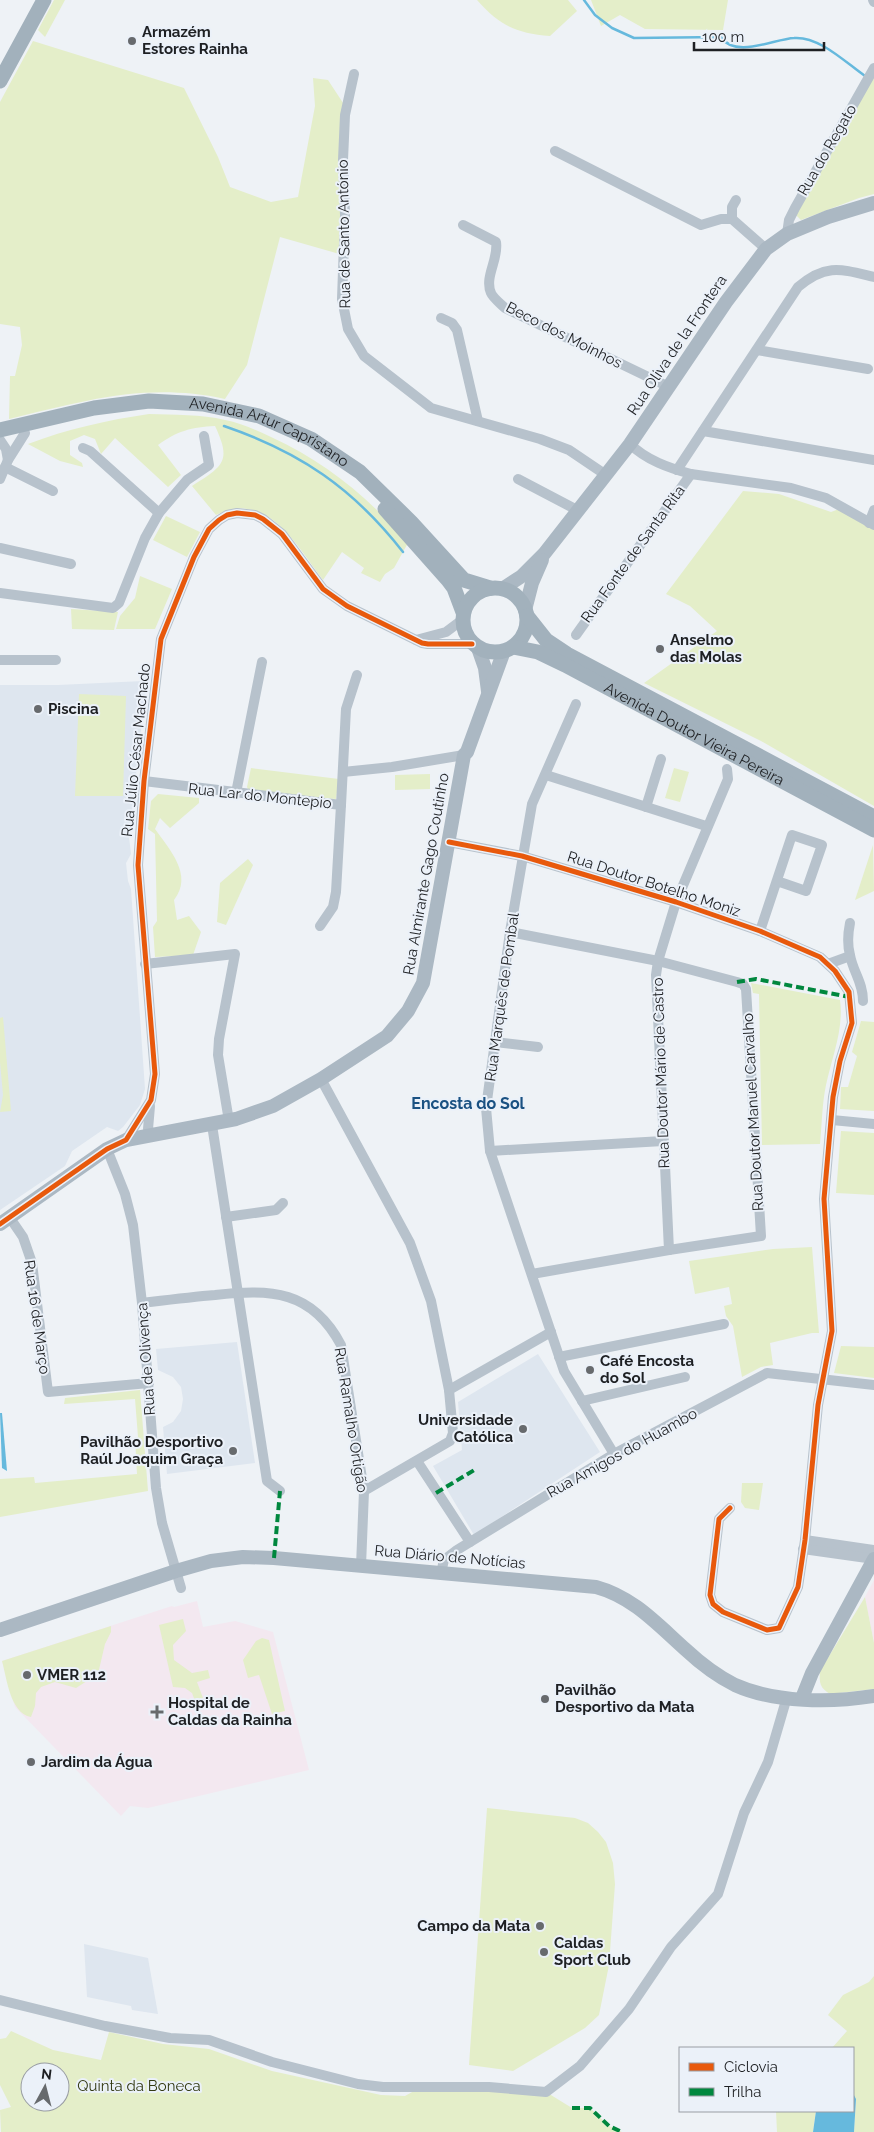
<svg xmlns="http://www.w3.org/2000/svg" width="874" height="2132" viewBox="0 0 874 2132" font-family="Raleway,sans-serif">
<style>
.commercial{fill:#f4e8ef}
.built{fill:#dee6ef}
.medical{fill:#f3e8f0}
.green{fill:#e4eec9;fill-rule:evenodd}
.water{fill:#66b9dd}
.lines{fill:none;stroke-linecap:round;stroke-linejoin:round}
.stream{stroke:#66b9dd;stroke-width:2.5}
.street{stroke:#b7c2cc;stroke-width:10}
.secondary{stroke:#abb8c3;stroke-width:14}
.primary{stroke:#a2b1bc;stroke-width:15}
.quiet{stroke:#00873e;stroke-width:4;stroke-dasharray:8 4;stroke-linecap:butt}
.cycleway-casing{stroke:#ebf1f9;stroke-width:8}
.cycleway{stroke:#e8590c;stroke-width:5}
.poi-dot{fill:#676a6d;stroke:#ebf1f9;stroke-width:2}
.labels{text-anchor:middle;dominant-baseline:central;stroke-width:4;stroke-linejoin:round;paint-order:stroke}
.poi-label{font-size:15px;font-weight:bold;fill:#1e2023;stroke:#ebf1f9;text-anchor:start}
.street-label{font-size:15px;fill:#1e2023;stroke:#ebf1f9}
.park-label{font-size:15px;fill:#343b13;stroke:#ebf1f9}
.neighbourhood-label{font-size:16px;font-weight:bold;fill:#1a5182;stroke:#ebf1f9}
</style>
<rect width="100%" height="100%" fill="#eef2f6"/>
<polygon class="commercial" points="874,1580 874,1643 865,1597"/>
<g class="built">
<polygon points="143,681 146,686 129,837 131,854 126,863 128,881 131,889 145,1089 140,1105 123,1127 118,1131 107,1127 72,1151 65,1166 0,1210 0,685 58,685"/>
<polygon points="237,1342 255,1463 167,1474 163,1427 173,1422 181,1411 183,1399 181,1387 173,1377 158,1370 156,1349"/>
<polygon points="538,1354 600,1452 474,1535 433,1466 462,1450 458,1402"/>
<polygon points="84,1944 148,1958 158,2014 132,2010 131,2006 87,1997"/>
</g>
<polygon class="medical" points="197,1601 203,1627 235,1621 273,1632 309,1770 148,1808 130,1806 121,1816 15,1707 2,1661 172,1606 174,1607"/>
<g class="green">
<polygon points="54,0 65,0 45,37 38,30"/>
<path d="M477 0H568L577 11 550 36C516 33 500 26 477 0Z"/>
<polygon points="591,0 728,0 723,30 645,29 620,15 601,26"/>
<path d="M33 41 184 88 218 157 230 187 271 202 298 197 315 106 313 78 328 80 347 109 343 255 280 237 247 365 225 399C146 382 85 401 9 419L10 376H15L22 345 20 327 0 324V102Z"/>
<polygon points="874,74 874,194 859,198 801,220 795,214"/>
<path d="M149 414C174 415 201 414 225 420 241 423 256 430 271 437 326 462 369 498 408 543L394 568 385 574 380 582 361 573 364 568 342 552 323 580C297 546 267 489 216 515L192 486C223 466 232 462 215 426 192 427 177 431 158 445L181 475 168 487 115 438 101 454 95 439 84 435 70 441V455L82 463 83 467 60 461 28 444C67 429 108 420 149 414Z"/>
<polygon points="743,491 779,494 831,512 839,509 874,529 874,806 761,741 644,683 717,631 690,606 666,594"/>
<polygon points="166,516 200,532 187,557 153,540"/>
<polygon points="140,576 172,589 155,629 116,629 120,616 135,598"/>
<polygon points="71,609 118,612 114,630 72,629"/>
<polygon points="79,694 126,696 123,796 75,796"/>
<polygon points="251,768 339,779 336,799 249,791 247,787"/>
<polygon points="674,768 689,772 680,802 665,798"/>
<polygon points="430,774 430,789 395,790 395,775"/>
<path d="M158 794 199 798V803L170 828 160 818 155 829C169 849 194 875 174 900L177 920 189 916 201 932 193 955 155 957 153 927 157 921 155 834 148 829 151 801Z"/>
<polygon points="873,845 874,891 855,900"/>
<polygon points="248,859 253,865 226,925 217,922 220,883"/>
<path d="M751 983 840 1000C844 1029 832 1057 826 1085 822 1104 822 1124 820 1144L762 1145 759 994 753 993Z"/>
<polygon points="3,1017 11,1111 0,1112 3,1095 0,1062 0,1018"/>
<polygon points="861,1021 874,1022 874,1111 840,1109 841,1087 848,1087 857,1056 852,1052"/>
<polygon points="841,1131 874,1133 874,1195 836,1193"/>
<polygon points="812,1247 819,1333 812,1333 770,1343 773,1365 761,1367 742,1377 733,1326 726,1316 724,1306 732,1304 729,1287 695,1294 689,1261 773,1249"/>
<polygon points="841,1346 874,1347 874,1378 834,1373"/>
<polygon points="140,1390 148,1491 0,1517 0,1479 34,1477 35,1483 137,1474 135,1437 138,1437 135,1399 64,1404 65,1398"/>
<polygon points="742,1483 763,1483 759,1510 745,1508 741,1502"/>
<path d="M865 1597 874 1643V1689L830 1694C820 1688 819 1683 820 1671Z"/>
<polygon points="183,1619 186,1631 173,1645 174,1660 192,1673 208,1670 210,1678 197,1682 203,1698 195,1701 192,1693 185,1688 173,1687 159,1625"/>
<path d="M111 1626V1632L105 1644 98 1674 76 1688 55 1682 41 1687 36 1693 35 1706 31 1717C10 1713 7 1679 2 1661Z"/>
<polygon points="262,1638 269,1640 285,1711 272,1714 259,1675 248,1678 243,1660 256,1641"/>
<polygon points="487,1808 575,1818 588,1823 598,1832 606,1842 613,1863 615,1884 609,1965 599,2015 585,2028 513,2071 469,2065"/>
<polygon points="874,1976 874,2132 854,2132 856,2099 853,2093 853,2048 832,2048 847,2031 828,2015 843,1995 869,1982"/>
<path d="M11 2031 53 2050 101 2060 109 2032 163 2044 209 2049 272 2071 381 2095 405 2096 421 2087 546 2092 572 2108H590L609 2126 622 2132H1L0 2110 11 2107 0 2085V2039L6 2038ZM30 2072H60V2102H30Z"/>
<polygon points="776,2111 816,2111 813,2132 777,2132"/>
</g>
<g class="water">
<polygon points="0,1413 2,1413 7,1471 2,1468"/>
<polygon points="853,2093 856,2099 854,2132 813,2132 816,2111 853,2111"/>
</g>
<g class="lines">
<g class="stream">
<path d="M584 0 595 15 612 28 634 38 721 37C735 59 774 39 794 38 819 36 845 62 865 76"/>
<path d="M224 426C300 452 353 488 403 552"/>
</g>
<g class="street">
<polyline points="873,0 874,2"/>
<polyline points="354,74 345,115 343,160 345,215 342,299 348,329 364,356 431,408 540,439 569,450 606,475"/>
<polyline points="555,151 701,225 721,219 732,219 766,249"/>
<polyline points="732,219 732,207 736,200"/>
<path d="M463 225 496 242C499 259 484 277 491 293 493 298 501 304 505 308L667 386"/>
<polyline points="787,234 789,220 795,208 874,68"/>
<polyline points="441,318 452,323 457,330 478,421"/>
<polyline points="757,350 868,369"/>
<polyline points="703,431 874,460"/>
<polyline points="0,440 6,449 8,460"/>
<path d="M630 444C646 460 669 468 691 474L791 488 826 498 874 525"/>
<polyline points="83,448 90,451 159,513"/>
<polyline points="5,467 53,491"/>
<path d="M677 470 798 287C826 263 841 269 874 277"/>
<polyline points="0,479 8,460 25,433"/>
<polyline points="518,479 577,510"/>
<polyline points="869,523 874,510"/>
<polyline points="0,548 71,564"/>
<polyline points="0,593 113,608 119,603 145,538 159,513 187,480 209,465 204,436"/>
<polyline points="576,635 691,474"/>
<polyline points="416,640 446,632 462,620"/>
<polyline points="0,660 56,660"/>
<polyline points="576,704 532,804 510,932 486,1108 490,1151 564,1371 614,1454"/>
<polyline points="343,772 392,767 464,755"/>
<polyline points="546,775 706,826"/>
<polyline points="144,781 341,805 336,892 333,907 320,926"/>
<polyline points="236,793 262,662"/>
<polyline points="341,805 346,709 357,675"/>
<polyline points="646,807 661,759"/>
<polyline points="449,842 522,856 676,902 760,931 820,957 835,971 849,992 852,1023 840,1061 833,1097 824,1199 832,1331 818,1405 805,1540 798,1587 779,1628 767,1630 723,1612 713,1604 710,1595 719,1519 730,1508"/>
<path d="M850 923C848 933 847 944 850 955 853 972 863 982 863 1001"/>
<polyline points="760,931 792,835 822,845 806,891 777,881"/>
<polyline points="510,932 658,961 737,982 743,984 746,989 761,1236 669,1250"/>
<polyline points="145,964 235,954 219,1039 218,1055 229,1121"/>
<polyline points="828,964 850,956"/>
<polyline points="495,1042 538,1047"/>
<polyline points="321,1079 410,1243 431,1301 449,1390 453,1433 450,1441 364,1491"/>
<polyline points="150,1106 148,1129 153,1135"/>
<polyline points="832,1120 874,1124"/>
<polyline points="212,1125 267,1481 280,1491"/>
<polyline points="126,1140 151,1100 155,1074 138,865 144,781 161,639 194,557 209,529 219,520 227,515 237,513 255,515 263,519 282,534 323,589 347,606 422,643 428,644 472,644"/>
<polyline points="107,1149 125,1194 133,1225 142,1303 156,1488 162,1523 181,1588"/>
<polyline points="490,1151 663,1141"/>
<polyline points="226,1217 276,1210 283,1203"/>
<polyline points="10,1218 23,1237 32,1263 48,1392 149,1383"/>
<polyline points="532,1274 669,1250 656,975 658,961 676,902 728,779 727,769"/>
<path d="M142 1303C167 1300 191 1297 215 1295 271 1289 312 1290 341 1345L364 1491 361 1566"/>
<polyline points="559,1357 724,1324"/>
<polyline points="449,1390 551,1332"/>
<polyline points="582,1401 685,1377"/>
<polyline points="417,1461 470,1542"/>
<polyline points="805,1540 874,1550"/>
<polyline points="803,1549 874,1559"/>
<polyline points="441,1573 444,1560 457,1550 614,1454 767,1373 874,1385"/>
<polyline points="0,2000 105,2026 170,2038 209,2040 272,2062 358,2084 383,2087 489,2087 546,2092 580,2066 629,2009 671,1947 718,1894 744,1813 768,1762 787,1697"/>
</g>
<g class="secondary">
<polyline points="502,589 522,576 544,554 630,444 726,302 766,249 787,234 828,217 874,203"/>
<polyline points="525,610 532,583 542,560"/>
<polyline points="478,648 485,668 488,691"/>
<polyline points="0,1224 107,1149 126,1140 236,1119 273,1106 321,1079 387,1036 408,1011 423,983 464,755 467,752 504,651"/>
<path d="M0 1630 176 1571 211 1561 243 1557 274 1558 596 1587C633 1597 657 1624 685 1649 700 1663 717 1676 735 1685 775 1703 831 1703 874 1696"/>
<polyline points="802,1698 812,1673 874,1559"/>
</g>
<g class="primary">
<polyline points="0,81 44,0"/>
<path id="s1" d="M0 430 94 408 149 401 203 404 259 416 311 439 360 472 411 522 464 580 490 588"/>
<polyline points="385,509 448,580 454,588 463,612"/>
<circle cx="495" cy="620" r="32"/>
<polyline points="527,616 546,640 567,654 874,817"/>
<path id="s2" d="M513 647 538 652 565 665 874 830"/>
</g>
<g class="quiet">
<polyline points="737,982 756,979 850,997"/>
<polyline points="436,1493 476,1469"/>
<polyline points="274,1558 280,1491"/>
<polyline points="572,2108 590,2108 609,2126 622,2132"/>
</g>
<g class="cycleway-casing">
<g id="cycleway">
<polyline points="449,842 522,856 676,902 760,931 820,957 835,971 849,992 852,1023 840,1061 833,1097 824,1199 832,1331 818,1405 805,1540 798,1587 779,1628 767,1630 723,1612 713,1604 710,1595 719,1519 730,1508"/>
<polyline points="0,1224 107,1149 126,1140 151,1100 155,1074 138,865 144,781 161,639 194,557 209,529 219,520 227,515 237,513 255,515 263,519 282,534 323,589 347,606 422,643 428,644 472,644"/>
</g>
</g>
<use href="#cycleway" class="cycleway"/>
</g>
<g class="poi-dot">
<circle cx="132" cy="41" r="5"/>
<circle cx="660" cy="649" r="5"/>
<circle cx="38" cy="709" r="5"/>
<circle cx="590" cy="1370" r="5"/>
<circle cx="523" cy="1429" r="5"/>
<circle cx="233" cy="1451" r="5"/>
<circle cx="27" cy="1675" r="5"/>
<circle cx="545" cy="1699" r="5"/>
<path d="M154.5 1704.5h5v5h5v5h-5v5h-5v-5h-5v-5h5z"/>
<circle cx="31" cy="1762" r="5"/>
<circle cx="540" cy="1926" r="5"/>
<circle cx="544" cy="1952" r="5"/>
</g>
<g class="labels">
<g class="poi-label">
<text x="142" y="32">Armazém<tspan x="142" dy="17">Estores Rainha</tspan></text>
<text x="670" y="640">Anselmo<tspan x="670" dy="17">das Molas</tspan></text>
<text x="48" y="709">Piscina</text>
<text x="600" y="1361">Café Encosta<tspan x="600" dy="17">do Sol</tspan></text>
<text x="513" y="1420" text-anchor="end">Universidade<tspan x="513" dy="17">Católica</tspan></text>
<text x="223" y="1442" text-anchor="end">Pavilhão Desportivo<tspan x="223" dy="17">Raúl Joaquim Graça</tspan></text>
<text x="37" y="1675">VMER 112</text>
<text x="555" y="1690">Pavilhão<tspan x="555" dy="17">Desportivo da Mata</tspan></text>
<text x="168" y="1703">Hospital de<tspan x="168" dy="17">Caldas da Rainha</tspan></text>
<text x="41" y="1762">Jardim da Água</text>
<text x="530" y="1926" text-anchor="end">Campo da Mata</text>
<text x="554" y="1943">Caldas<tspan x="554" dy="17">Sport Club</tspan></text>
</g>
<g class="street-label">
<text transform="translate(827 150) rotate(-60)">Rua do Regato</text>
<text transform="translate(344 234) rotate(-91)">Rua de Santo António</text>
<text transform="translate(564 335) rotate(27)">Beco dos Moinhos</text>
<text transform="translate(677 345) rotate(-56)">Rua Oliva de la Frontera</text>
<text stroke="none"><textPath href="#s1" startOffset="278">Avenida Artur Capristano</textPath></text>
<text transform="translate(633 554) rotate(-54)">Rua Fonte de Santa Rita</text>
<text stroke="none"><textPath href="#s2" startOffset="202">Avenida Doutor Vieira Pereira</textPath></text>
<text transform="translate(136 750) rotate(-84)">Rua Júlio César Machado</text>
<text transform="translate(260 796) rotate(6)">Rua Lar do Montepio</text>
<text transform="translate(426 874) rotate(-80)">Rua Almirante Gago Coutinho</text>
<text transform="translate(654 884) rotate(18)">Rua Doutor Botelho Moniz</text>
<text transform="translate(502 997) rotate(-82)">Rua Marquês de Pombal</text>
<text transform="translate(661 1073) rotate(-92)">Rua Doutor Mário de Castro</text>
<text transform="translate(753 1112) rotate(-93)">Rua Doutor Manuel Carvalho</text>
<text transform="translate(37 1317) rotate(82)">Rua 16 de Março</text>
<text transform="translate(146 1359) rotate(-94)">Rua de Olivença</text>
<text transform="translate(351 1420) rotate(81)">Rua Ramalho Ortigão</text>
<text transform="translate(622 1453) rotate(-29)">Rua Amigos do Huambo</text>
<text transform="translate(450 1557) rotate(5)">Rua Diário de Notícias</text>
</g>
<g class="park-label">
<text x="139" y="2086">Quinta da Boneca</text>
</g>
<g class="neighbourhood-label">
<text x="468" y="1103">Encosta do Sol</text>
</g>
</g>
<rect x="679" y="2047" width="175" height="65" fill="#ebf1f9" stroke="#999da3"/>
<rect x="689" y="2063" width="25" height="8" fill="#e8590c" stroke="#999da3"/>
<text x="724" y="2072" font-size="15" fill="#1e2023">Ciclovia</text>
<rect x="689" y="2088" width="25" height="8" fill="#00873e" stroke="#999da3"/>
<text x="724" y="2097" font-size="15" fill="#1e2023">Trilha</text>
<g transform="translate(45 2087) rotate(7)"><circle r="24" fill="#ebf1f9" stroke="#999da3"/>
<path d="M0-4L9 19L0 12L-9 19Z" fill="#676a6d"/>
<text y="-8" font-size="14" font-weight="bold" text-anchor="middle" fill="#1e2023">N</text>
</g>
<path d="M694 42v8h130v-8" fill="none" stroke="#1e2023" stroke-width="2.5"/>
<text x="702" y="42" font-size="15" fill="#1e2023" stroke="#ebf1f9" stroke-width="4" paint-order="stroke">100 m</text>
</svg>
